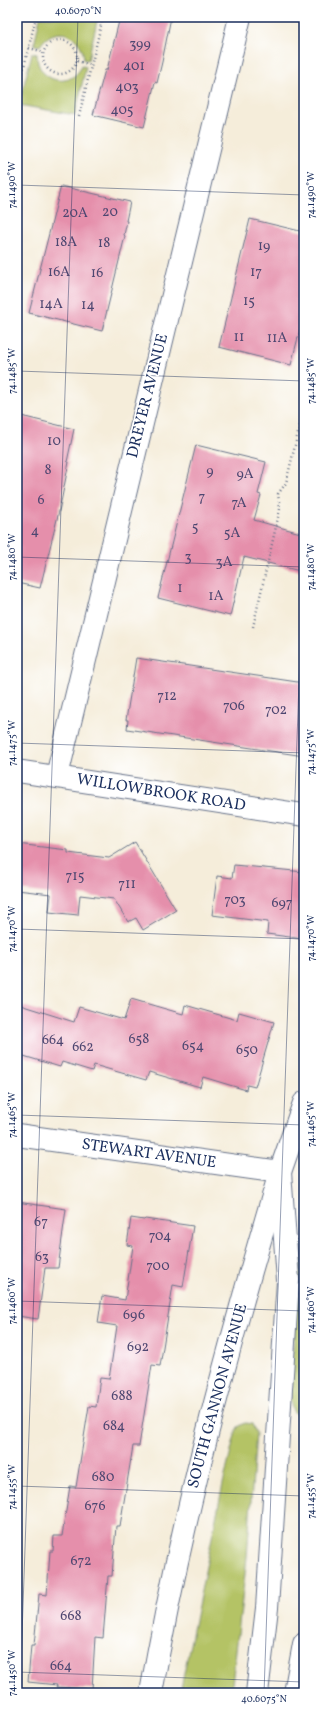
<svg xmlns="http://www.w3.org/2000/svg" width="321" height="1710" viewBox="0 0 321 1710" font-family="Vollkorn,serif">
<style>
.green{fill:#b4c365;stroke:#687962}
.building{fill:#e58fab}
.lines{fill:none;stroke-linecap:round;stroke-linejoin:round}
.minor-casing{stroke:#677289;stroke-width:24}
.tertiary-casing{stroke:#677289;stroke-width:24}
.secondary-casing{stroke:#677289;stroke-width:24}
.primary-casing{stroke:#677289;stroke-width:24}
.motorway-casing{stroke:#677289;stroke-width:24}
.path{stroke:#677289;stroke-width:2.5;stroke-dasharray:1 3;stroke-linecap:butt}
.minor{stroke:#fff;stroke-width:22}
.tertiary{stroke:#fff;stroke-width:22}
.secondary{stroke:#fff;stroke-width:22}
.primary{stroke:#fff;stroke-width:22}
.motorway{stroke:#fff;stroke-width:22}
.ticks{fill:none;stroke:#1b2f5e;stroke-width:1;stroke-opacity:0.45}
.labels{text-anchor:middle;dominant-baseline:central;stroke-width:3;stroke-linejoin:round;paint-order:stroke}
.number-label{font-size:14px;fill:#4e4771}
.street-label{font-size:16px;fill:#1b2f5e;stroke:#fff}
.neatline{fill:none;stroke:#1b2f5e;stroke-width:1.5}
.ticks-label{font-size:10px;text-anchor:middle;fill:#1b2f5e}
</style>
<rect width="100%" height="100%" fill="#fff"/>
<filter id="ink" filterUnits="userSpaceOnUse"><feTurbulence type="fractalNoise" baseFrequency=".025" numOctaves="2"/><feDisplacementMap in="SourceGraphic" scale="8" xChannelSelector="R" yChannelSelector="G"/><feConvolveMatrix kernelMatrix="1 2 1 2 8 2 1 2 1" color-interpolation-filters="sRGB"/></filter>
<filter id="wash" filterUnits="userSpaceOnUse"><feTurbulence type="fractalNoise" baseFrequency=".012" numOctaves="4" result="noise"/><feDisplacementMap in="SourceGraphic" scale="16" xChannelSelector="R" yChannelSelector="G"/><feGaussianBlur stdDeviation="0.9" result="paint"/><feColorMatrix in="noise" values="0 0 0 0 0 0 0 0 0 0 0 0 0 0 0 0 0 1.4 0 .05"/><feComposite in="paint" operator="in"/></filter>
<g filter="url(#wash)">
<rect width="100%" height="100%" fill="#f5edda"/>
<g class="green">
<path d="M40 17H98L88 60H84C83 33 54 23 40 46L34 45Z"/>
<path d="M32 53 37 54C36 81 70 91 82 66L86 67 75 115 19 105Z"/>
<path d="M304 1234V1416C292 1417 291 1406 290 1397L296 1303Z"/>
<polygon points="245,1423 252,1424 256,1433 247,1557 231,1693 180,1693 223,1484 236,1431 238,1427"/>
</g>
<g id="blocks">
<g class="building">
<polygon points="120,17 171,17 162,62 157,83 155,82 144,127 93,115 105,70 107,70"/>
<polygon points="61,186 130,202 126,221 127,221 124,235 125,236 102,331 29,313"/>
<polygon points="250,219 304,232 304,314 291,365 219,347"/>
<polygon points="17,415 74,429 67,462 69,462 60,507 40,588 17,583"/>
<polygon points="196,445 266,462 258,494 261,495 254,520 304,534 304,572 244,557 230,616 158,598"/>
<polygon points="136,658 304,683 304,756 127,729 128,720 126,720"/>
<polygon points="135,842 176,910 143,930 136,918 128,922 114,899 80,895 78,915 49,912 51,894 17,890 17,844 68,850 68,853 109,858"/>
<polygon points="234,865 304,872 304,939 267,934 268,922 212,915 217,876 232,878"/>
<polygon points="131,999 183,1014 185,1005 237,1020 239,1012 274,1022 255,1087 247,1085 246,1090 203,1077 200,1087 149,1072 146,1080 94,1065 92,1071 62,1062 60,1067 17,1054 17,1004 74,1022 79,1007 124,1020"/>
<polygon points="17,1202 66,1209 58,1268 45,1268 38,1319 17,1316"/>
<polygon points="131,1218 144,1220 145,1219 193,1226 183,1287 173,1285 160,1366 152,1365 139,1446 133,1446 120,1526 116,1526 112,1576 108,1576 103,1638 95,1637 92,1689 56,1687 57,1685 28,1682 31,1645 34,1645 39,1594 47,1595 50,1551 53,1551 54,1536 62,1536 70,1486 76,1487 89,1406 96,1407 100,1378 109,1379 117,1326 98,1323 102,1296 125,1300 133,1246 127,1245"/>
</g>
</g>
</g>
<g filter="url(#ink)">
<use href="#blocks" fill-opacity="0" stroke="#677289" stroke-width="1"/>
<g class="lines">
<g class="minor-casing">
<g id="minor">
<polyline points="57,776 240,17"/>
<polyline points="17,1135 280,1172"/>
</g>
</g>
<g class="tertiary-casing">
<polyline id="tertiary" points="17,771 304,815"/>
</g>
<g class="secondary-casing">
<path id="secondary" d="M151 1693C182 1517 228 1344 280 1173"/>
</g>
<g class="primary-casing">
<polyline id="primary" points="280,1172 304,1103"/>
</g>
<g class="motorway-casing">
<g id="motorway">
<polyline points="257,1693 267,1608 288,1280 280,1172"/>
<polyline points="295,1693 304,1644"/>
</g>
</g>
<g class="path">
<circle cx="60" cy="57" r="17"/>
<polyline points="29,48 44,52"/>
<polyline points="77,61 91,65"/>
<polyline points="17,96 36,17"/>
<polyline points="79,116 103,17"/>
<polyline points="253,627 280,509 278,494 286,483 304,408"/>
</g>
<use href="#minor" class="minor"/>
<use href="#tertiary" class="tertiary"/>
<use href="#secondary" class="secondary"/>
<use href="#primary" class="primary"/>
<use href="#motorway" class="motorway"/>
</g>
</g>
<path class="ticks" d="M17 185 304 195M17 371 304 381M17 557 304 567M17 743 304 753M17 929 304 939M17 1115 304 1125M17 1301 304 1311M17 1486 304 1496M17 1672 304 1682M20 1693 78 17M264 1693 304 537"/>
<g class="labels">
<g class="number-label">
<text x="140" y="44">399</text>
<text x="134" y="66">401</text>
<text x="127" y="87">403</text>
<text x="122" y="110">405</text>
<text x="110" y="212">20</text>
<text x="75" y="213">20A</text>
<text x="66" y="242">18A</text>
<text x="104" y="243">18</text>
<text x="264" y="246">19</text>
<text x="59" y="272">16A</text>
<text x="256" y="272">17</text>
<text x="97" y="273">16</text>
<text x="249" y="301">15</text>
<text x="51" y="304">14A</text>
<text x="88" y="305">14</text>
<text x="239" y="337">11</text>
<text x="277" y="338">11A</text>
<text x="54" y="441">10</text>
<text x="48" y="470">8</text>
<text x="210" y="471">9</text>
<text x="245" y="474">9A</text>
<text x="202" y="497">7</text>
<text x="41" y="500">6</text>
<text x="239" y="503">7A</text>
<text x="195" y="527">5</text>
<text x="35" y="531">4</text>
<text x="232" y="533">5A</text>
<text x="188" y="557">3</text>
<text x="224" y="562">3A</text>
<text x="180" y="588">1</text>
<text x="216" y="596">1A</text>
<text x="167" y="696">712</text>
<text x="234" y="706">706</text>
<text x="276" y="710">702</text>
<text x="75" y="876">715</text>
<text x="127" y="884">711</text>
<text x="235" y="900">703</text>
<text x="282" y="903">697</text>
<text x="139" y="1039">658</text>
<text x="53" y="1040">664</text>
<text x="193" y="1046">654</text>
<text x="83" y="1047">662</text>
<text x="247" y="1050">650</text>
<text x="41" y="1222">67</text>
<text x="160" y="1236">704</text>
<text x="42" y="1257">63</text>
<text x="158" y="1266">700</text>
<text x="134" y="1315">696</text>
<text x="138" y="1347">692</text>
<text x="122" y="1396">688</text>
<text x="114" y="1426">684</text>
<text x="103" y="1477">680</text>
<text x="95" y="1506">676</text>
<text x="81" y="1561">672</text>
<text x="71" y="1616">668</text>
<text x="61" y="1666">664</text>
</g>
<g class="street-label">
<text transform="translate(148 396) rotate(-76)">DREYER AVENUE</text>
<text transform="translate(161 793) rotate(9)">WILLOWBROOK ROAD</text>
<text transform="translate(149 1154) rotate(8)">STEWART AVENUE</text>
<text transform="translate(218 1396) rotate(-75)">SOUTH GANNON AVENUE</text>
</g>
</g>
<rect width="321" height="1710" fill="none" stroke="#fff" stroke-width="44"/>
<rect x="22" y="22" width="277" height="1666" class="neatline"/>
<g class="ticks-label">
<text x="78" y="14">40.6070°N</text>
<text transform="translate(11 185) rotate(-90)" y="4">74.1490°W</text>
<text transform="translate(310 195) rotate(-90)" y="4">74.1490°W</text>
<text transform="translate(11 371) rotate(-90)" y="4">74.1485°W</text>
<text transform="translate(310 381) rotate(-90)" y="4">74.1485°W</text>
<text transform="translate(11 557) rotate(-90)" y="4">74.1480°W</text>
<text transform="translate(310 567) rotate(-90)" y="4">74.1480°W</text>
<text transform="translate(11 743) rotate(-90)" y="4">74.1475°W</text>
<text transform="translate(310 752) rotate(-90)" y="4">74.1475°W</text>
<text transform="translate(11 929) rotate(-90)" y="4">74.1470°W</text>
<text transform="translate(310 938) rotate(-90)" y="4">74.1470°W</text>
<text transform="translate(11 1115) rotate(-90)" y="4">74.1465°W</text>
<text transform="translate(310 1124) rotate(-90)" y="4">74.1465°W</text>
<text transform="translate(11 1301) rotate(-90)" y="4">74.1460°W</text>
<text transform="translate(310 1310) rotate(-90)" y="4">74.1460°W</text>
<text transform="translate(11 1487) rotate(-90)" y="4">74.1455°W</text>
<text transform="translate(310 1496) rotate(-90)" y="4">74.1455°W</text>
<text transform="translate(11 1673) rotate(-90)" y="4">74.1450°W</text>
<text x="264" y="1702">40.6075°N</text>
</g>
</svg>
